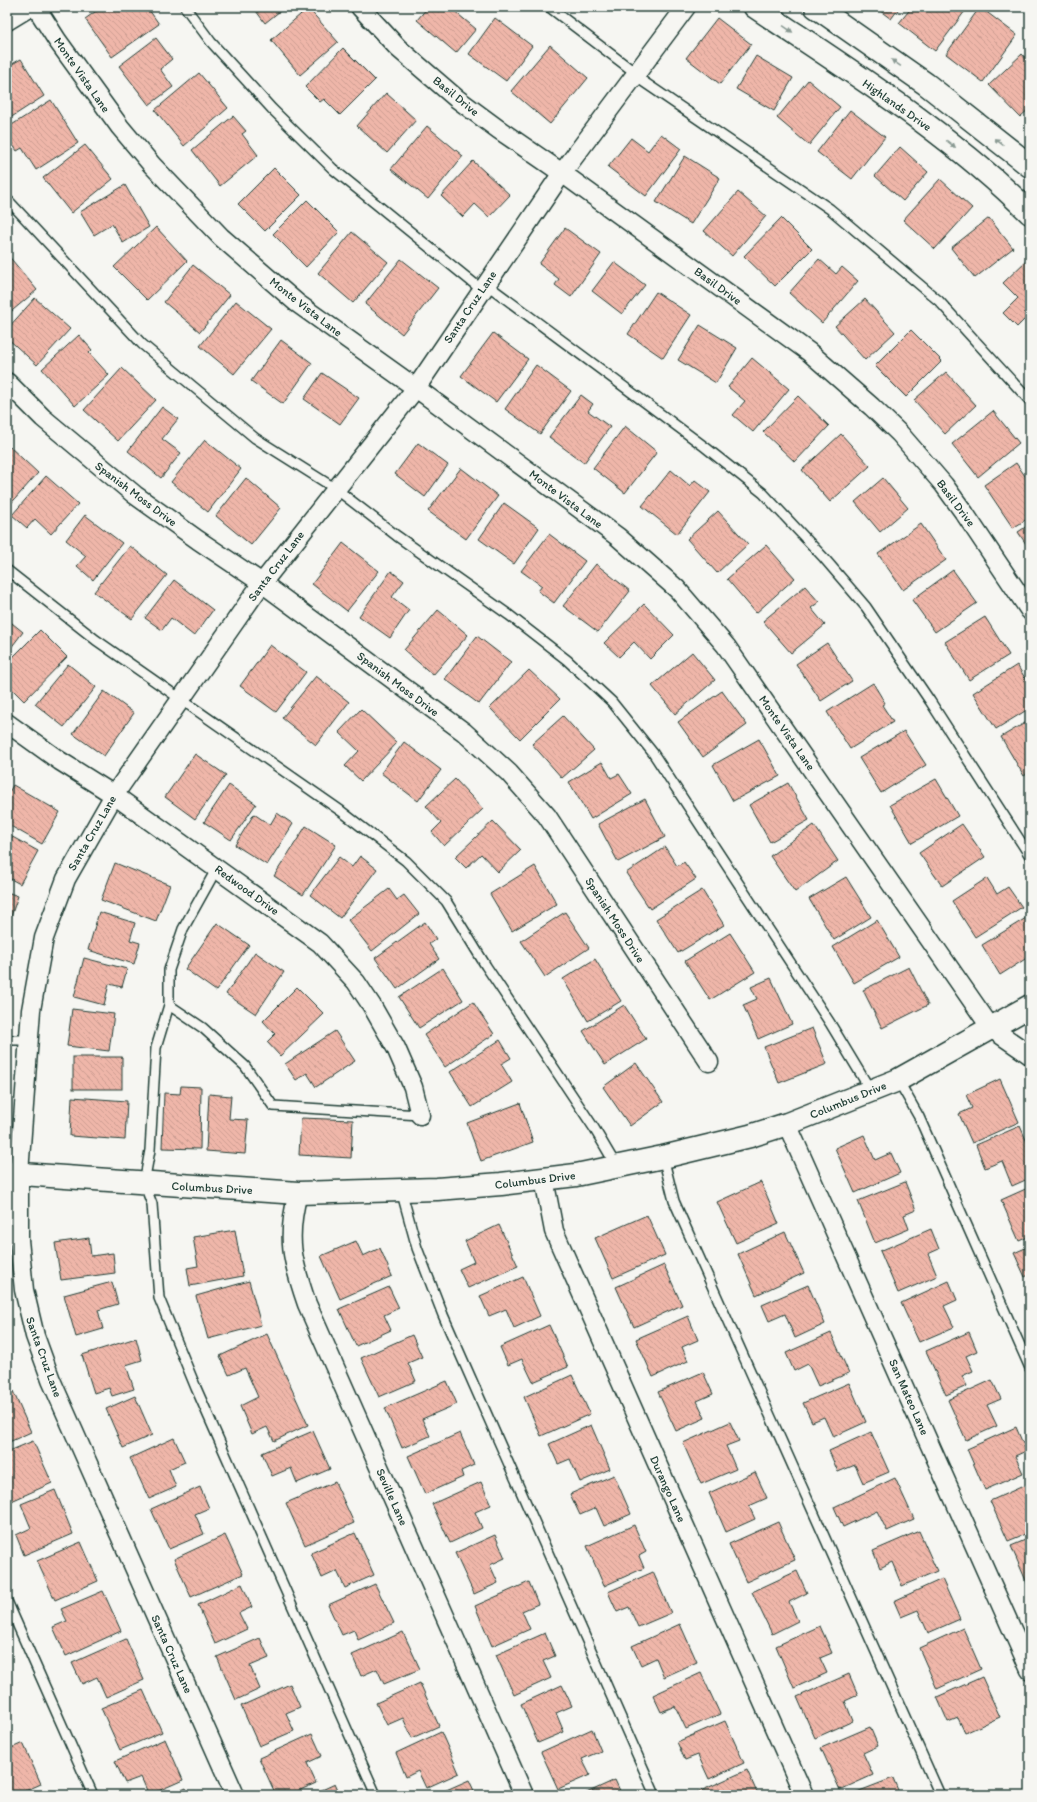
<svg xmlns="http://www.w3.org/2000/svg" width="1037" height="1802" viewBox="0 0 1037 1802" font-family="Itim,sans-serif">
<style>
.building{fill:url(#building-back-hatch);stroke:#1f3d34}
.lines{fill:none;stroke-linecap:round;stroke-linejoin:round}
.service-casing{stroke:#1f3d34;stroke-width:12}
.minor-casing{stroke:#1f3d34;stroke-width:21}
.tertiary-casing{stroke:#1f3d34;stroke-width:25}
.service{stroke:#f6f6f2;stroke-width:9}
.minor{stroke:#f6f6f2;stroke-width:18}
.tertiary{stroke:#f6f6f2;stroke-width:22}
.oneway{fill:#8a9a93}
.labels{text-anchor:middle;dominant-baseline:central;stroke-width:3;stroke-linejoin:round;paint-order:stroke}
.street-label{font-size:12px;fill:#1f3d34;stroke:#f6f6f2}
</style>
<defs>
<pattern id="building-back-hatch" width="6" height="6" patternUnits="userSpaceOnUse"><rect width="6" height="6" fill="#efb6a9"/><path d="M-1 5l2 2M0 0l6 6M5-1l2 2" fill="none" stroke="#cc9d92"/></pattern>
</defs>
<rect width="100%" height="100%" fill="#f6f6f2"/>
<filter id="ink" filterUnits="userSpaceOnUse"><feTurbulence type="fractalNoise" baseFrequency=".025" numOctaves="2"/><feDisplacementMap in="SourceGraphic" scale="8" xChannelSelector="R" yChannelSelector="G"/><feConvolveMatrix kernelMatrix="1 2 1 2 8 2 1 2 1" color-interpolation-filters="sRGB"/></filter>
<g filter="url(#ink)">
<g class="building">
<polygon points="102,7 147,7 159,24 112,57 85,19"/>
<polygon points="253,7 285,7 265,23"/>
<polygon points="428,7 456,7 453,10 476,29 456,53 417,20"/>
<polygon points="614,7 628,7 623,14"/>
<polygon points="875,7 900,7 891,19"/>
<polygon points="912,7 960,7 965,11 935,51 899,23"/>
<polygon points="980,7 1017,35 983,82 946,54"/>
<polygon points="308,8 338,42 300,75 271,40"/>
<polygon points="495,18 532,46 506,81 469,54"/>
<polygon points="717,18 751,44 720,84 686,58"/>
<polygon points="156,38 172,59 160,69 173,87 149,105 119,66"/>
<polygon points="550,45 588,78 550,124 511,91"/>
<polygon points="343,48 375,80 340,115 324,99 320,102 305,87"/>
<polygon points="1022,54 1030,63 1030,108 1020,117 989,85"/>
<polygon points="756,56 793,78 774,111 736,89"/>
<polygon points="21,59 44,96 7,120 7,67"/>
<polygon points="199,73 228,108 184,146 155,110"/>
<polygon points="808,80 840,107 809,145 777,118"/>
<polygon points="386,93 416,120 387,153 357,126"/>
<polygon points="51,100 78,143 36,170 22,148 17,151 7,136 7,128"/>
<polygon points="850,110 885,137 852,179 817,152"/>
<polygon points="233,116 246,131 242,134 258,155 220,186 192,150"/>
<polygon points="427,126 463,156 428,199 391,169"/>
<polygon points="661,134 681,149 646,196 608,167 631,138 648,151"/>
<polygon points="85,145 113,179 71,213 43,178"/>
<polygon points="900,147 928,172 903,201 875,176"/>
<polygon points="685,156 720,178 691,224 656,202"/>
<polygon points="473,161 510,195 489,217 475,204 463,217 441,196"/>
<polygon points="274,168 301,195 265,231 238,204"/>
<polygon points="940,179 972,208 935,249 903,220"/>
<polygon points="125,185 149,227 123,243 112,224 94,235 80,212"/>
<polygon points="738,192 766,216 732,256 704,231"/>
<polygon points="307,200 339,232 306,267 273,234"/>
<polygon points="781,218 812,249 775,286 744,256"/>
<polygon points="989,218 1013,248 975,278 951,248"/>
<polygon points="156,227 187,261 147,300 114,267"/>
<polygon points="565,228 601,254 571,297 555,285 559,279 539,264"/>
<polygon points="352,232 388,262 353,303 318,273"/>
<polygon points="7,254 37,290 7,315"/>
<polygon points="401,259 438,288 402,334 365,304"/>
<polygon points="819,259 836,274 842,267 858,281 822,323 789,293"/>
<polygon points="1028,259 1030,262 1030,314 1017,327 1003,313 1018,298 1003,283"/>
<polygon points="614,262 645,285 622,314 592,291"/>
<polygon points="193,265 230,295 200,332 164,302"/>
<polygon points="656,292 691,315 663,358 628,334"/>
<polygon points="35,298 70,329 37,365 7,338 7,329"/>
<polygon points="865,299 895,332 865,360 835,326"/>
<polygon points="236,301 271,329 234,374 200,346"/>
<polygon points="700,325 737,348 716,383 678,360"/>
<polygon points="911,330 942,361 906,397 875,366"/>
<polygon points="493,333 528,359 496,402 461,376"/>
<polygon points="79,335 92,350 89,353 109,375 75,406 42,369"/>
<polygon points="281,340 312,363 283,404 251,381"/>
<polygon points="752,358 789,389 753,432 733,415 745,401 728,387"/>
<polygon points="536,365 571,391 540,434 505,409"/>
<polygon points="122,368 156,400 118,441 84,410"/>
<polygon points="946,372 976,405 945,434 914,400"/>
<polygon points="322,373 359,398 340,424 304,399"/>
<polygon points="581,395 593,404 588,411 610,427 584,463 549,437"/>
<polygon points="798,396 829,426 795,462 763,432"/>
<polygon points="162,407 178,419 162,439 181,453 161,478 128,451"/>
<polygon points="993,411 1019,443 978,477 952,444"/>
<polygon points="625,426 657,452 625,493 593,468"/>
<polygon points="841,434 870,466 830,502 802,470"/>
<polygon points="205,440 241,469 208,512 171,482"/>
<polygon points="418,443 448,465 425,497 395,474"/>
<polygon points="10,447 38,473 7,508 7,451"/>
<polygon points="1016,463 1030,483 1030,517 1013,528 984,485"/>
<polygon points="461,468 498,496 466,539 428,511"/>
<polygon points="671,470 690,486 695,480 710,492 677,534 642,506"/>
<polygon points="46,476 78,504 51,534 35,519 27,528 12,515"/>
<polygon points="246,478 281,508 251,545 216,516"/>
<polygon points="883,478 908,508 880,532 855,502"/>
<polygon points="504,503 539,528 514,564 479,539"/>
<polygon points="718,511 748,544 717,573 687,539"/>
<polygon points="85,515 122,543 93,580 77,566 86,556 66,540"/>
<polygon points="921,524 946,560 903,590 878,554"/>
<polygon points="1030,524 1030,550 1018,532"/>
<polygon points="549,534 585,561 554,603 538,591 542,586 521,571"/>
<polygon points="343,543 379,571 347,611 312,584"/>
<polygon points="766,545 795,578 756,613 727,579"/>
<polygon points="130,546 167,575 132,619 94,592"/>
<polygon points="596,564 630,591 598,632 563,606"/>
<polygon points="953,570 977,603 935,632 912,600"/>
<polygon points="391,571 404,581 392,597 409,610 390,638 359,616"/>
<polygon points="174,580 213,610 194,636 171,618 162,630 145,618"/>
<polygon points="805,586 819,602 811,608 825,625 791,653 763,621"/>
<polygon points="644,604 674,635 650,659 634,642 619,657 604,643"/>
<polygon points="438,610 468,635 433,675 404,650"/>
<polygon points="985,617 1009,655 969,680 945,642"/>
<polygon points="7,619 23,632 7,653"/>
<polygon points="40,630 67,657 24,701 7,684 7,663"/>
<polygon points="477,636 511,662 479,704 445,679"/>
<polygon points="827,643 852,681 821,701 796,664"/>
<polygon points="270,645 306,672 276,712 240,686"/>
<polygon points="692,652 715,680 675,714 652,686"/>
<polygon points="68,664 96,687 64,727 35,704"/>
<polygon points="1017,665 1030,686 1030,708 996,729 973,693"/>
<polygon points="529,670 560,699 520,739 490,708"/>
<polygon points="316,676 349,702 316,745 282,718"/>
<polygon points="873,683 885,703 882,705 893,722 850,749 827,712"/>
<polygon points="104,691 134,713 104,756 73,734"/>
<polygon points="722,691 747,725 703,757 678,722"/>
<polygon points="361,709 397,743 361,781 345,766 359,751 339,732"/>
<polygon points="563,716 594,750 562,778 532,744"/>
<polygon points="1030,720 1030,772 1024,776 1001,737"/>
<polygon points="904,731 926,765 881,793 859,758"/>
<polygon points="759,739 780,776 733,801 713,765"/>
<polygon points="404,742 441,770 418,801 381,773"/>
<polygon points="195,754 226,775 195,819 165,797"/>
<polygon points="602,762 611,778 619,774 632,794 591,819 569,782"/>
<polygon points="455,779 483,809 444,846 432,832 441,823 426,806"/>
<polygon points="936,779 958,816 912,843 890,805"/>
<polygon points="788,783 809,820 770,842 749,805"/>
<polygon points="13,785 60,812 42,844 7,824 7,796"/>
<polygon points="229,785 256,804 231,840 204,822"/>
<polygon points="645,799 665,837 618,862 598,824"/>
<polygon points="277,813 293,824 267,865 235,845 254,814 270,825"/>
<polygon points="493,821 521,850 498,872 481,854 466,868 455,857"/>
<polygon points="962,824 985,857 942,886 919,853"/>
<polygon points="814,825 838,861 795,892 770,856"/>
<polygon points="306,826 336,845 303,895 274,876"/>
<polygon points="7,834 38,851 20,884 7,877"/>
<polygon points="665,847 677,866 684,862 696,879 650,909 626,873"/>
<polygon points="360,856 377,869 340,918 310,895 339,857 352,867"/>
<polygon points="115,863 170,885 156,921 101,900"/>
<polygon points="535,866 557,904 512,931 490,894"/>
<polygon points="846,877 871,917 834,940 809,899"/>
<polygon points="987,878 997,894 1008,887 1022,907 975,937 952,901"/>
<polygon points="389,889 397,900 404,895 419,914 372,951 348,920"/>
<polygon points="702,890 724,925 678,953 656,919"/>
<polygon points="7,892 18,896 7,928"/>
<polygon points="99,912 135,923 130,940 140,943 134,964 88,950"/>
<polygon points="565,912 589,948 545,977 521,941"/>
<polygon points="1026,918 1030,923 1030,956 1000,975 982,945"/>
<polygon points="877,920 899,957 854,983 833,947"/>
<polygon points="425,922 436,939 429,944 439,959 397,989 375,958"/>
<polygon points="217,923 249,945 216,991 185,969"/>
<polygon points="730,933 755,972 710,1000 685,961"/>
<polygon points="255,952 284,972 256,1014 226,994"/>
<polygon points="84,958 127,969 122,987 109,984 104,1005 74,997"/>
<polygon points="595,959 621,1001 588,1021 563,979"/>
<polygon points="909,967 928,1005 882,1028 863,990"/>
<polygon points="443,968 463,1000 419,1028 399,997"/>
<polygon points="771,978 792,1024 758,1039 743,1005 757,999 751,987"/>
<polygon points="297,987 324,1014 280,1056 267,1042 275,1034 263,1021"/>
<polygon points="473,1002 494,1034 445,1067 424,1035"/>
<polygon points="624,1005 646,1039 605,1065 583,1031"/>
<polygon points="72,1009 114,1014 109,1051 67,1046"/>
<polygon points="812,1028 827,1064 779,1083 764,1047"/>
<polygon points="335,1031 355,1061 316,1087 307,1073 296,1080 285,1064"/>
<polygon points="500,1040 511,1058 501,1064 512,1082 472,1107 450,1072"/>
<rect x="73" y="1057" width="49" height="32"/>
<polygon points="636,1063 663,1102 630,1126 603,1087"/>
<polygon points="1000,1079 1019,1122 972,1143 959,1114 972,1108 966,1095"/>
<polygon points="181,1086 201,1087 200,1149 162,1148 164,1093 180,1094"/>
<polygon points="209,1094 231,1096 229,1119 248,1120 245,1154 206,1151"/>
<polygon points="72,1097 127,1101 125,1140 70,1136"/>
<polygon points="520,1103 533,1142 481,1161 467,1123"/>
<polygon points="301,1118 353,1120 351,1158 299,1155"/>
<polygon points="1020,1126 1030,1149 1030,1178 1012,1186 1002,1161 985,1168 976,1145"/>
<polygon points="864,1135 875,1160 891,1153 900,1173 855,1193 835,1148"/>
<polygon points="761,1182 779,1224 736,1243 717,1202"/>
<polygon points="905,1182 916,1210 904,1215 909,1229 875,1243 858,1201"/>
<polygon points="1030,1187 1030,1236 1019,1241 1001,1200"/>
<polygon points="647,1215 665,1255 613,1278 595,1238"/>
<polygon points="499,1225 518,1266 468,1288 459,1269 474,1262 465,1241"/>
<polygon points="931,1229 939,1249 928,1254 937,1276 898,1293 880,1251"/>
<polygon points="235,1230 243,1276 190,1286 187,1268 198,1266 193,1237"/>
<polygon points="785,1232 804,1273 756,1295 738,1254"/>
<polygon points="89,1238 91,1256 113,1253 115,1273 61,1280 55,1243"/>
<polygon points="356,1241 363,1256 380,1248 392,1276 340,1299 321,1256"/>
<polygon points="1030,1246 1030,1274 1025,1277 1014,1253"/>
<polygon points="664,1265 682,1305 634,1327 616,1287"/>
<polygon points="523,1277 540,1316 514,1328 506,1309 489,1316 480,1296"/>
<polygon points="249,1281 261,1325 208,1339 196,1296"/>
<polygon points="949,1281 957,1300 944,1306 954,1327 919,1342 901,1303"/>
<polygon points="112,1282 118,1304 98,1310 103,1329 76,1337 64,1295"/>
<polygon points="808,1285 825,1324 795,1338 785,1314 769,1321 762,1305"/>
<polygon points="389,1287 399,1308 384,1315 391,1330 356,1346 339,1309"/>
<polygon points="688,1316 698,1340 682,1347 688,1361 653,1377 636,1339"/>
<polygon points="549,1325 568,1367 533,1382 522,1359 508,1365 500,1347"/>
<polygon points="969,1332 977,1351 966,1356 973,1371 962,1376 967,1386 946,1395 926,1351"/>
<polygon points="831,1333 849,1373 818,1386 808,1364 794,1371 786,1353"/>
<polygon points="267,1334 308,1425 274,1441 267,1427 252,1434 240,1406 258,1397 245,1368 229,1375 220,1356"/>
<polygon points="412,1335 422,1357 408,1363 416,1381 379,1397 361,1358"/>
<polygon points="136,1338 142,1360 126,1365 134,1389 112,1396 109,1388 94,1393 82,1355"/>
<polygon points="703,1372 713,1394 697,1401 705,1418 676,1431 658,1392"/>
<polygon points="572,1375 590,1414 541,1436 524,1397"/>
<polygon points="992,1380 1001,1399 987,1405 997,1426 966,1440 948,1400"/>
<polygon points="447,1381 457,1404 422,1419 430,1436 402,1448 385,1408"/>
<polygon points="849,1383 866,1422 833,1437 824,1417 812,1422 803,1403"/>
<polygon points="13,1391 31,1432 7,1443 7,1394"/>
<polygon points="135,1396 152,1435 123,1448 106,1409"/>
<polygon points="730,1422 739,1441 726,1446 736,1469 701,1484 683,1443"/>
<polygon points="591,1425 610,1469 580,1482 570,1459 558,1464 549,1444"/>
<polygon points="1016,1427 1026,1451 1015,1456 1023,1473 985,1490 967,1449"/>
<polygon points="313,1431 330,1469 297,1483 291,1468 272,1476 262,1453"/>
<polygon points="871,1432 889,1472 863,1483 855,1465 838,1472 829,1451"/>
<polygon points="460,1433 474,1465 461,1471 463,1477 425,1494 408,1456"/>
<polygon points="174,1438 185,1462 169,1469 176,1487 149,1499 130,1458"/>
<polygon points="33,1441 52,1483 7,1503 7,1452"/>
<polygon points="755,1472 767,1498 749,1506 755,1519 726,1532 709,1493"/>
<polygon points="614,1475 631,1514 604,1526 596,1508 580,1515 570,1494"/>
<polygon points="895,1478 914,1519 887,1531 877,1511 843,1527 834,1507"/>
<polygon points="335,1482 354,1523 305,1545 286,1503"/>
<polygon points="481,1482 491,1505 475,1512 482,1528 450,1543 432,1504"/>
<polygon points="1030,1483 1030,1532 1008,1541 990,1501"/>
<polygon points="200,1487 209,1508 195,1514 204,1534 169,1549 151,1509"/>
<polygon points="55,1490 73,1534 24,1555 16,1535 31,1528 21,1504"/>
<polygon points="778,1522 795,1560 746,1582 729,1544"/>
<polygon points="634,1525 646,1552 639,1556 644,1568 604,1586 587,1546"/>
<polygon points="919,1531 937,1571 902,1586 892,1562 880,1568 873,1551"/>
<polygon points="355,1533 374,1575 345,1588 337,1571 322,1578 311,1553"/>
<polygon points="225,1535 243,1574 191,1597 174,1559"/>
<polygon points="495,1535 505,1558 490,1565 498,1583 474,1594 455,1553"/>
<polygon points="1030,1538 1030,1590 1011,1546"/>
<polygon points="81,1542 98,1581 55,1600 37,1561"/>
<polygon points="797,1571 807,1593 789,1602 798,1621 772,1634 752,1592"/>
<polygon points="653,1572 671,1613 638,1627 629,1607 617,1612 608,1592"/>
<polygon points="942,1579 960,1619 928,1633 918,1610 901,1617 894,1601"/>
<polygon points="529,1582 538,1604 522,1611 530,1629 492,1646 475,1606"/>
<polygon points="242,1584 252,1607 239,1613 247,1629 215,1644 198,1605"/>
<polygon points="375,1584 394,1623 358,1640 354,1630 342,1635 328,1605"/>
<polygon points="103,1591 121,1631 66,1656 53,1627 67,1621 61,1609"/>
<polygon points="680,1624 697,1662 664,1677 656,1658 641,1665 632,1646"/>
<polygon points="820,1626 832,1653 820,1658 827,1673 794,1688 776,1646"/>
<polygon points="963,1628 981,1669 937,1689 919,1648"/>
<polygon points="403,1632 420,1669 384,1684 377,1669 361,1676 352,1655"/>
<polygon points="545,1633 555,1656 543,1661 551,1678 514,1695 496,1655"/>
<polygon points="260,1638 269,1658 250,1666 260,1689 236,1700 217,1657"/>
<polygon points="126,1639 144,1680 106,1697 97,1677 82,1684 72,1663"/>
<polygon points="701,1673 720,1714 686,1729 675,1706 661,1712 653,1695"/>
<polygon points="849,1674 858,1695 845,1701 853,1721 815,1738 797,1697"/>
<polygon points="982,1677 1000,1717 965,1733 958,1718 948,1722 937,1697"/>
<polygon points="420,1683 439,1726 412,1738 403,1718 387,1725 376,1703"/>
<polygon points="290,1684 300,1707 286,1713 294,1731 259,1746 241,1706"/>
<polygon points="562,1685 572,1706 556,1713 564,1732 538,1743 521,1704"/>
<polygon points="143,1690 162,1732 120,1750 101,1708"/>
<polygon points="725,1721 744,1763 709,1779 698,1755 685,1760 677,1742"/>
<polygon points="7,1726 12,1737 7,1740"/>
<polygon points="870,1727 878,1746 863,1753 873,1775 840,1790 821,1748"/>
<polygon points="592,1729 601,1751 582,1759 590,1775 558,1789 541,1752"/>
<polygon points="441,1732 459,1773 426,1788 418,1771 406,1777 396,1753"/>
<polygon points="312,1734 322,1756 307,1763 316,1783 289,1795 276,1795 259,1758"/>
<polygon points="165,1739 183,1780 149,1795 141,1777 125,1783 115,1761"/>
<polygon points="23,1743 41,1784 16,1795 7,1795 7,1750"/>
<polygon points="747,1770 758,1795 697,1795 696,1793"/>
<polygon points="893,1778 900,1795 849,1795"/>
<polygon points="469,1780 476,1795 435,1795"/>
<polygon points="615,1780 622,1795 582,1795"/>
<polygon points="335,1784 340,1795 311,1795"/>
<polygon points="186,1788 189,1795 171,1795"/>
</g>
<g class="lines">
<g class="service-casing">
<g id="service">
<polyline points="185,7 211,42 272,109 333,169 482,290"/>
<polyline points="549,7 637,74"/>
<polyline points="635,76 830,209 939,301 1030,401"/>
<polyline points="7,199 142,344 255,438 336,489 397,536 509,615 567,660 612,702 653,753 830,1023 871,1091"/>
<polyline points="486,284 705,447 763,493 824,558 866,607 930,701 1030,856"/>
<polyline points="7,570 96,640 341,811 406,861 446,901 486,966 594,1128 617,1167"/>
<polyline points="217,868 183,929 169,970 169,1005 203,1028 245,1066 273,1106 420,1115"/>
<polyline points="169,1005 156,1048 150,1150 144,1183 152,1204 159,1298 196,1388 376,1795"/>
<polyline points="7,1040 29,1040"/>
<polyline points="898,1080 919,1117 1030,1368"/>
<polyline points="663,1157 674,1201 940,1795"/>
<polyline points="401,1190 417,1248 443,1315 655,1795"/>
<polyline points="7,1601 93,1795"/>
</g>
</g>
<g class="minor-casing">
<g id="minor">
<polyline points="36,7 57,40 120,127 152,165 221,237 297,303 416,388 618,537 677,589 726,646 991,1028 1030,1055"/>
<polyline points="360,7 398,48 456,98 498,129 562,173 809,352 872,407 900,434 944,485 965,514 1030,611"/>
<polyline points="7,21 30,7"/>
<polyline points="7,382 43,418 135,495 198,540 262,583 464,732 509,773 547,816 709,1062"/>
<polyline points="7,723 60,761 114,795 320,943 356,982 372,1006 396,1048 413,1087 420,1115"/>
<polyline points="787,1124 1030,1670"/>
<polyline points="544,1179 554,1231 804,1795"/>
<path d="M298 1193C286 1238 292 1261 307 1304L524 1795"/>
<polyline points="235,1795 51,1380 35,1336 24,1290 19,1240 19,1173 31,1010 44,938 66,879 114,795 262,583 416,388 562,173 686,7"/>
</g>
</g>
<g class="tertiary-casing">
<g id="tertiary">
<path d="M755 7C850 71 949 132 1030 213"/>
<polyline points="816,7 926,84 1030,166"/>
<polyline points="7,1173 298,1193 437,1189 501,1184 576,1175 663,1157 750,1136 787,1124 898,1080 1030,1006"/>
</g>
</g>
<use href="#service" class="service"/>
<use href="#minor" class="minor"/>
<use href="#tertiary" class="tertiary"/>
</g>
<defs><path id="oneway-solid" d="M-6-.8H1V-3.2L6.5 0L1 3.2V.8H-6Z"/></defs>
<g class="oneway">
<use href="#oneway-solid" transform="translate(788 29) rotate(34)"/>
<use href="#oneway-solid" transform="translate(896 63) rotate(-145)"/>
<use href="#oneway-solid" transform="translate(999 142) rotate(-142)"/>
<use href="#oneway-solid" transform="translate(951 144) rotate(37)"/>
</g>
</g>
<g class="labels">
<g class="street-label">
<text transform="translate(82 75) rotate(55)">Monte Vista Lane</text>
<text transform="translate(456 96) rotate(39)">Basil Drive</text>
<text transform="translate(897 105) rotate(35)">Highlands Drive</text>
<text transform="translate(718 286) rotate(36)">Basil Drive</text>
<text transform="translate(306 307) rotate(38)">Monte Vista Lane</text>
<text transform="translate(470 307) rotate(-56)">Santa Cruz Lane</text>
<text transform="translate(136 494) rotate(37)">Spanish Moss Drive</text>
<text transform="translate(566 499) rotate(37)">Monte Vista Lane</text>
<text transform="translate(956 503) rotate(53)">Basil Drive</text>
<text transform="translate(276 566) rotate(-53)">Santa Cruz Lane</text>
<text transform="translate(398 684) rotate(37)">Spanish Moss Drive</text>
<text transform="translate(787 733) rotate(55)">Monte Vista Lane</text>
<text transform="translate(92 833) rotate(-60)">Santa Cruz Lane</text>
<text transform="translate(247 890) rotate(36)">Redwood Drive</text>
<text transform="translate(615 920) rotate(57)">Spanish Moss Drive</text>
<text transform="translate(848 1100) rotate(-22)">Columbus Drive</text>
<text transform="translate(535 1180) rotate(-7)">Columbus Drive</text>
<text transform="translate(212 1188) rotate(3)">Columbus Drive</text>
<text transform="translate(44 1357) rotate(70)">Santa Cruz Lane</text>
<text transform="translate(909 1397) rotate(66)">San Mateo Lane</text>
<text transform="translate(668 1489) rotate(66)">Durango Lane</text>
<text transform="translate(392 1497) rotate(66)">Seville Lane</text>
<text transform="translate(172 1654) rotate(66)">Santa Cruz Lane</text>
</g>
</g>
<rect width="1037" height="1802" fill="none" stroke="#f6f6f2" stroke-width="24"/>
<rect x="12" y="12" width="1013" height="1778" fill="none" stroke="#1f3d34" stroke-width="1.5" filter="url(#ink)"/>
</svg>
